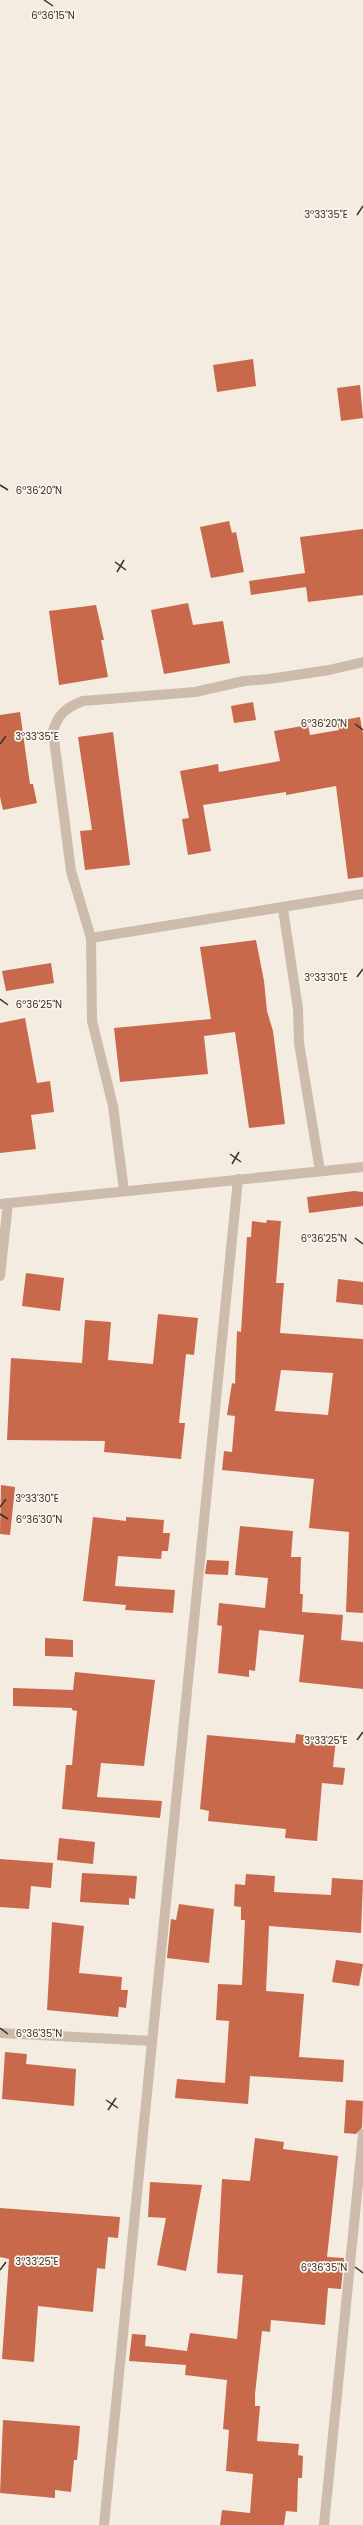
<svg xmlns="http://www.w3.org/2000/svg" width="363" height="2525" viewBox="0 0 363 2525" font-family="Poppins,sans-serif">
<style>
.building{fill:#c8694b;fill-rule:evenodd}
.lines{fill:none;stroke-linecap:round;stroke-linejoin:round}
.minor{stroke:#cdbbac;stroke-width:10}
.ticks{fill:none;stroke:#3b302b;stroke-width:1.5}
.ticks-label{font-size:10px;text-anchor:middle;fill:#3b302b;stroke:#fbf5ee;stroke-width:3.5;stroke-linejoin:round;paint-order:stroke}
</style>
<rect width="100%" height="100%" fill="#f4ebe1"/>
<g class="building">
<polygon points="253,359 256,386 217,392 213,365"/>
<polygon points="360,385 363,418 341,421 337,388"/>
<polygon points="229,521 232,533 236,532 244,572 211,578 200,527"/>
<polygon points="363,529 363,595 308,602 306,587 251,595 249,581 305,573 300,537"/>
<polygon points="188,603 193,625 223,621 230,663 164,674 151,610"/>
<polygon points="96,605 104,640 101,640 108,677 59,685 49,611"/>
<polygon points="253,702 256,720 234,723 231,706"/>
<polygon points="20,712 30,784 33,784 37,803 3,810 0,797 0,715"/>
<polygon points="360,717 363,734 363,877 348,879 336,786 286,795 286,792 203,805 211,851 188,855 182,819 189,818 180,771 218,764 219,772 280,761 274,731 308,725 310,735 339,730 337,721"/>
<polygon points="113,732 130,865 85,870 80,831 92,830 78,737"/>
<polygon points="256,940 264,981 267,1011 273,1031 285,1124 249,1128 235,1032 204,1036 208,1074 120,1082 114,1028 211,1019 200,947"/>
<polygon points="51,963 54,983 6,991 2,971"/>
<polygon points="25,1018 37,1083 50,1081 54,1112 31,1115 36,1149 0,1153 0,1023"/>
<polygon points="354,1191 363,1192 363,1206 309,1213 307,1197"/>
<path d="M267 1220 281 1221 276 1283H284L280 1333 363 1339V1613L346 1612 349 1532 309 1528 314 1479 222 1470 224 1451 232 1452 235 1416 227 1415 232 1383 235 1384 237 1331 241 1332 247 1237H251L252 1221 266 1223ZM281 1370 333 1373 328 1415 275 1411Z"/>
<polygon points="26,1273 64,1278 60,1311 22,1306"/>
<polygon points="338,1279 363,1282 363,1305 336,1302"/>
<polygon points="158,1314 198,1318 194,1355 186,1354 179,1423 185,1423 181,1459 104,1452 105,1441 7,1440 11,1358 82,1363 85,1320 111,1322 108,1360 153,1364"/>
<polygon points="1,1485 15,1487 10,1535 0,1534"/>
<polygon points="93,1517 126,1521 126,1517 164,1520 163,1533 170,1533 168,1551 162,1551 161,1559 118,1556 115,1586 175,1590 173,1613 125,1610 126,1605 83,1601"/>
<polygon points="240,1526 293,1531 291,1557 301,1557 300,1594 303,1594 302,1612 343,1615 341,1640 363,1642 363,1689 299,1682 304,1635 259,1630 255,1671 249,1670 249,1677 218,1673 222,1626 217,1625 219,1603 265,1608 268,1578 235,1575"/>
<polygon points="207,1560 229,1561 228,1575 205,1574"/>
<polygon points="45,1638 73,1640 73,1657 45,1656"/>
<polygon points="75,1672 155,1680 144,1766 101,1763 97,1797 162,1801 160,1818 62,1809 66,1765 72,1765 77,1711 72,1710 72,1708 13,1706 13,1688 73,1690"/>
<polygon points="296,1734 336,1739 333,1767 345,1768 343,1785 322,1783 317,1841 285,1838 286,1829 208,1821 209,1811 200,1809 207,1735 295,1743"/>
<polygon points="59,1838 95,1842 93,1864 57,1860"/>
<polygon points="0,1859 53,1863 51,1888 31,1886 29,1909 0,1907"/>
<polygon points="82,1873 137,1876 135,1899 129,1898 129,1905 80,1902"/>
<polygon points="246,1874 275,1876 274,1892 331,1895 332,1878 363,1880 361,1933 269,1926 266,1991 304,1994 299,2057 344,2060 343,2082 250,2076 248,2104 175,2098 177,2079 225,2083 229,2021 216,2020 218,1984 242,1985 245,1920 241,1920 241,1907 234,1906 235,1884 245,1885"/>
<polygon points="179,1904 214,1909 209,1963 167,1958 171,1919 176,1920"/>
<polygon points="52,1922 84,1926 79,1973 122,1977 121,1990 128,1990 126,2008 119,2007 118,2017 47,2010"/>
<polygon points="336,1960 363,1964 359,1986 332,1982"/>
<polygon points="5,2052 27,2054 26,2064 76,2069 74,2106 2,2099"/>
<polygon points="346,2100 363,2101 362,2128 356,2134 344,2133"/>
<polygon points="255,2138 284,2142 283,2149 338,2156 327,2257 344,2258 341,2289 328,2288 325,2325 271,2320 270,2332 262,2331 255,2394 255,2406 260,2406 257,2441 299,2444 298,2455 303,2456 302,2478 298,2478 297,2512 286,2511 284,2525 220,2525 222,2510 250,2513 253,2474 226,2471 229,2430 223,2429 227,2380 185,2375 186,2365 129,2361 132,2334 146,2335 145,2346 187,2351 190,2333 237,2339 243,2275 217,2273 222,2179 250,2181"/>
<polygon points="150,2182 202,2185 186,2271 157,2265 166,2218 148,2217"/>
<polygon points="0,2208 120,2217 118,2238 108,2237 105,2269 97,2268 93,2312 38,2306 34,2362 2,2359 9,2259 0,2257"/>
<polygon points="3,2420 80,2426 77,2460 74,2460 71,2492 55,2490 55,2498 0,2493"/>
</g>
<g class="lines">
<g class="minor">
<polyline points="283,909 298,1009 299,1043 320,1171"/>
<polyline points="91,938 363,894"/>
<path d="M124 1191 113 1106 92 1021 91 938 71 871 53 731C58 714 67 707 83 701L195 692 244 681 269 679 329 670 363 662"/>
<polyline points="0,1204 363,1167"/>
<polyline points="0,1276 8,1203"/>
<polyline points="0,2033 152,2041"/>
<polyline points="104,2525 238,1179"/>
<polyline points="324,2525 363,2134"/>
</g>
</g>
<path class="ticks" d="M44 0 53 6M357 215 363 206M0 485 8 490M115 562 126 570M117 572 124 560M355 724 363 730M0 744 6 736M357 977 363 969M0 999 8 1005M230 1154 241 1162M232 1164 239 1152M355 1238 363 1244M0 1507 6 1499M0 1514 8 1519M357 1740 363 1732M0 2028 8 2034M106 2100 118 2108M108 2110 116 2098M355 2267 363 2273M0 2270 6 2262"/>
<g class="ticks-label">
<text x="53" y="19">6°36'15"N</text>
<text x="326" y="218">3°33'35"E</text>
<text x="39" y="494">6°36'20"N</text>
<text x="324" y="727">6°36'20"N</text>
<text x="37" y="740">3°33'35"E</text>
<text x="326" y="981">3°33'30"E</text>
<text x="39" y="1008">6°36'25"N</text>
<text x="324" y="1242">6°36'25"N</text>
<text x="37" y="1502">3°33'30"E</text>
<text x="39" y="1523">6°36'30"N</text>
<text x="326" y="1744">3°33'25"E</text>
<text x="39" y="2037">6°36'35"N</text>
<text x="37" y="2265">3°33'25"E</text>
<text x="324" y="2271">6°36'35"N</text>
</g>
</svg>
